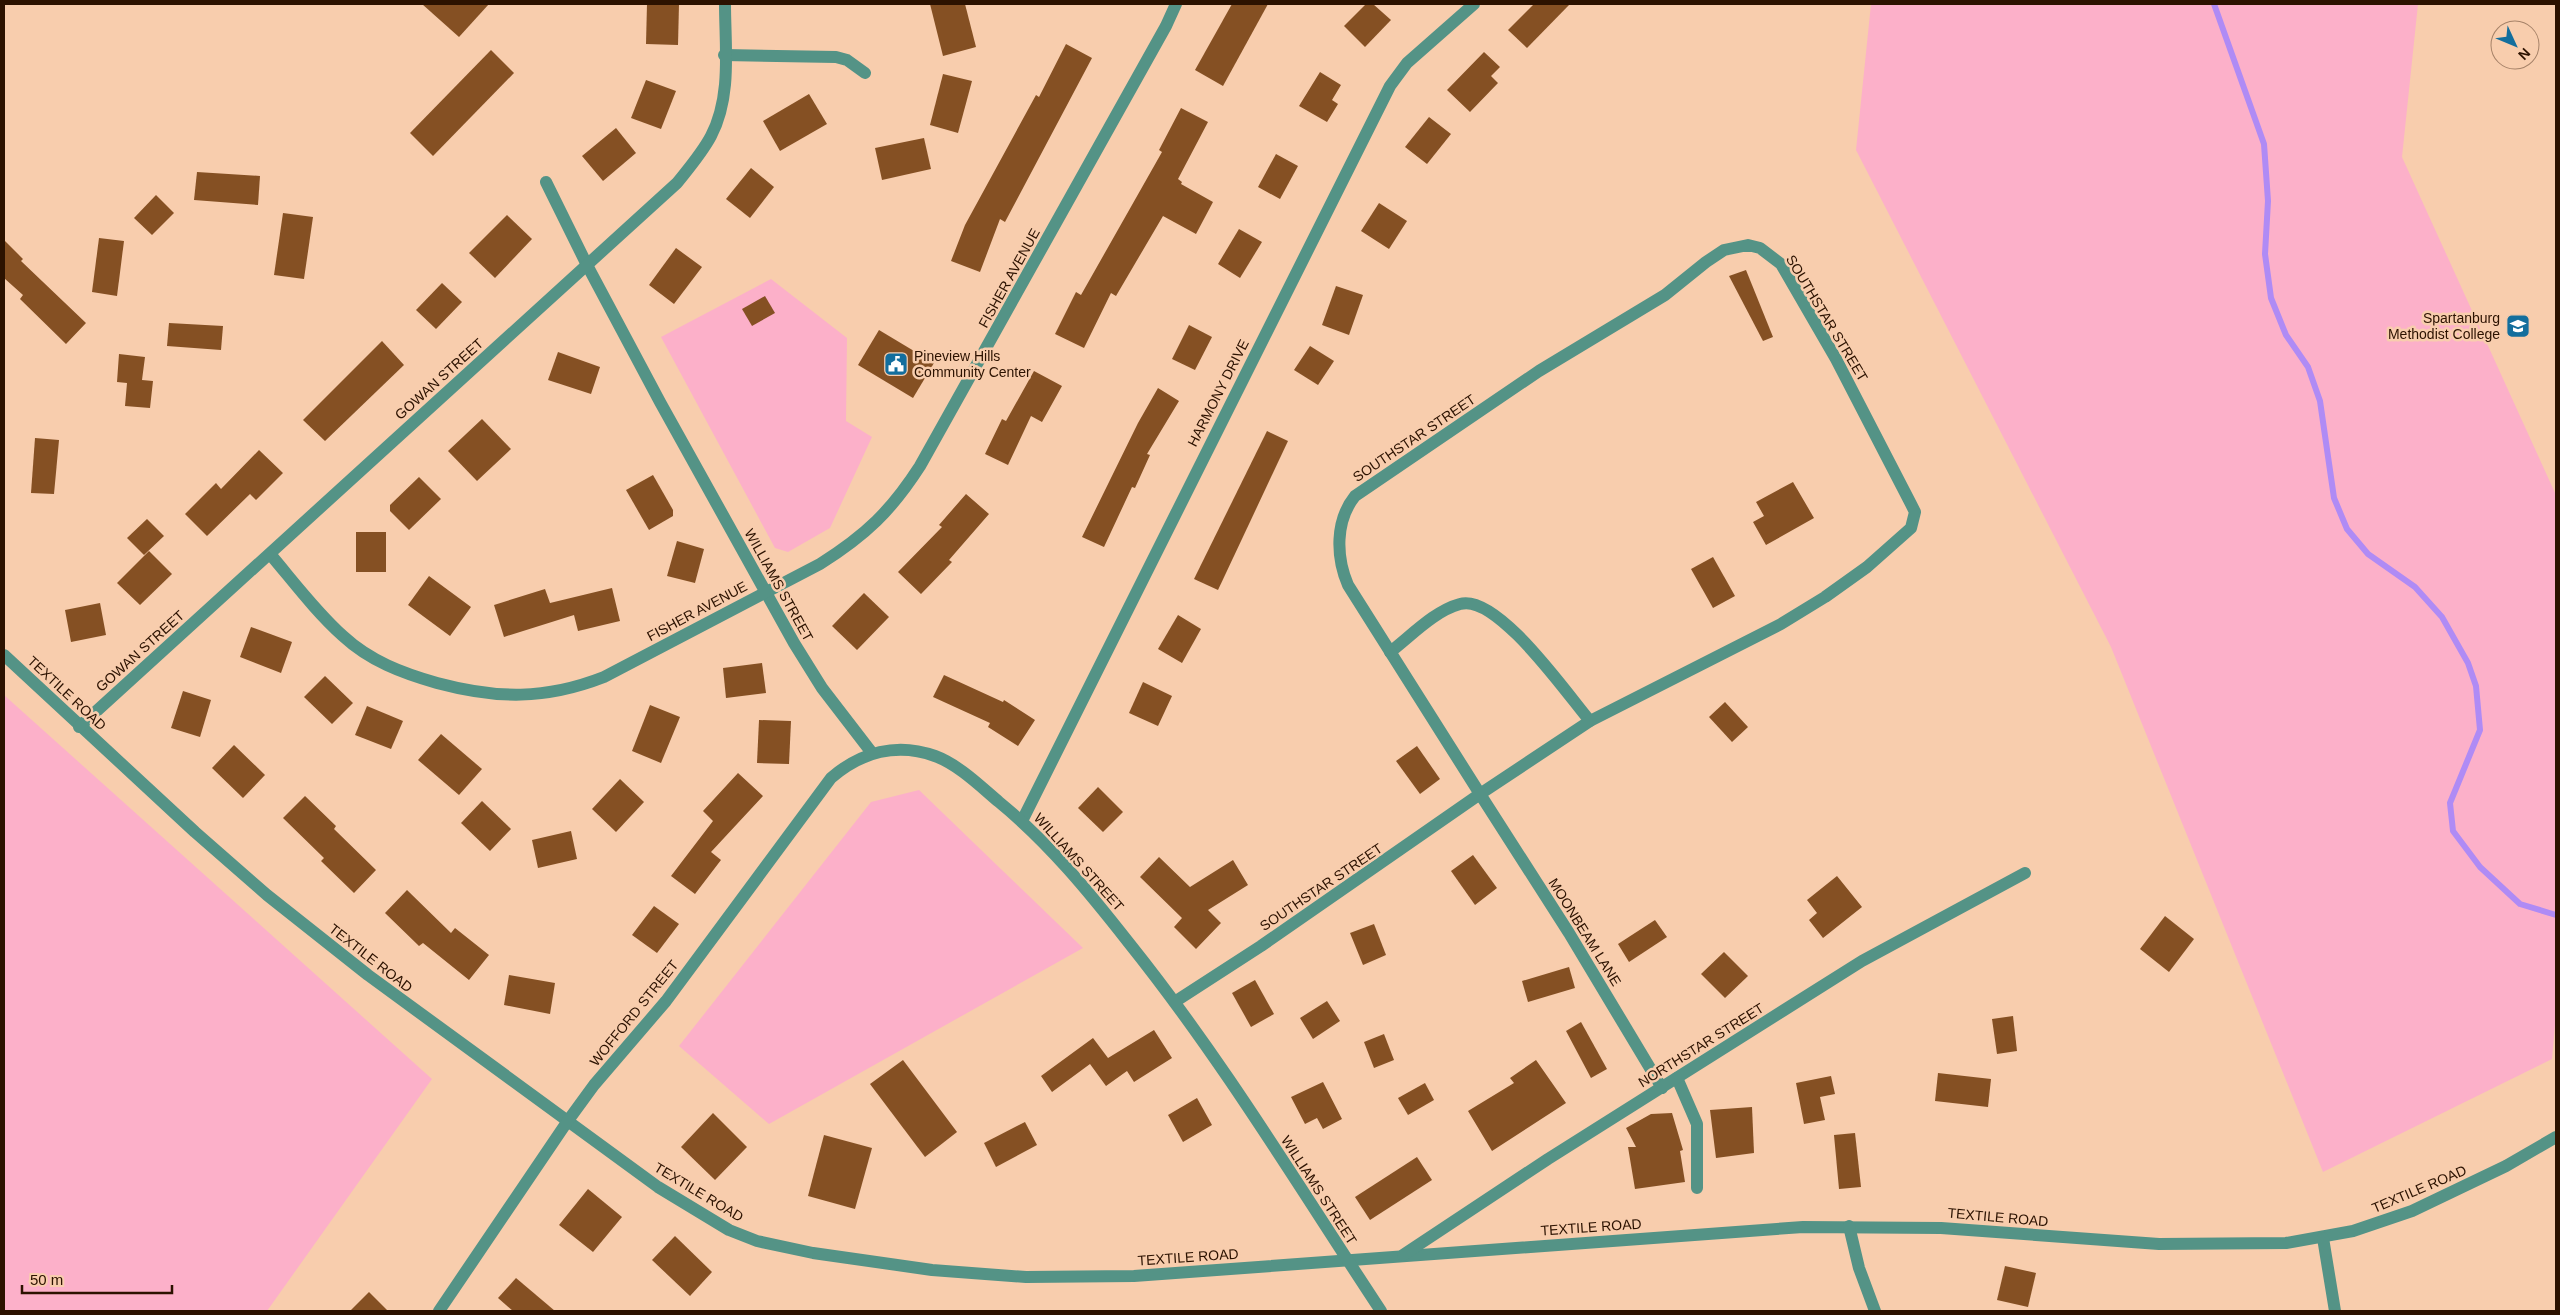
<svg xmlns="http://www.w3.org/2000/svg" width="2560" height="1315" viewBox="0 0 2560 1315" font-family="Helvetica,sans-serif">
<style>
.green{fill:#fcb0c9}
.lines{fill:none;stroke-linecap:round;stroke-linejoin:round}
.stream{stroke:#af8bf5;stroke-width:6}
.building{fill:#855023}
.minor{stroke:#549386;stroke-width:12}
.labels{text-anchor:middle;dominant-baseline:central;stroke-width:5;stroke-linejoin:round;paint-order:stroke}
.street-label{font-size:14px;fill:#2c1200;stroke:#f8cdad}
.poi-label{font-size:14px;fill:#2c1200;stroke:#f8cdad;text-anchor:end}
</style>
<rect width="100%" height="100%" fill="#f8cdad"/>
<g class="green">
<polygon points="1871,4 2418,4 2402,157 2556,495 2556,1014 2552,1059 2323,1172 2111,647 1856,150"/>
<polygon points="771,279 847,338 846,421 872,437 830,528 788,552 775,548 661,337"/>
<polygon points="4,695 432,1079 267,1311 4,1311"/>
<polygon points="919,790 1083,948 769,1124 679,1046 871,802"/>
</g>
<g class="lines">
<polyline class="stream" points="2214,4 2264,144 2268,201 2265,254 2271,298 2286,335 2308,367 2320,401 2334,498 2347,529 2368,554 2415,587 2442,617 2468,663 2476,686 2480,730 2450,803 2453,831 2480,867 2520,904 2556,915"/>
</g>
<g class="building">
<polygon points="422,4 489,4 459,37"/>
<polygon points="647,4 679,4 678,45 646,44"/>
<polygon points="930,4 965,4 976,47 943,56"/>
<polygon points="1232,4 1268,4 1223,86 1195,70"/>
<polygon points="1366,4 1373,4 1391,20 1365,47 1344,26"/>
<polygon points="1534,4 1570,4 1527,48 1508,30"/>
<polygon points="1066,44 1092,58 1005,222 1000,219 980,272 951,261 965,225 1036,95 1039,97"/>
<polygon points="491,50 514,73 433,156 410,133"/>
<polygon points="1484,52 1500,67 1491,76 1498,83 1470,112 1447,90"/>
<polygon points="1320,72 1341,85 1332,100 1338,104 1327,122 1299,106"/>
<polygon points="943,74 972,81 958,133 930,125"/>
<polygon points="646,80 676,91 661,129 631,118"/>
<polygon points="809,94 827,124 780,151 763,121"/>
<polygon points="1181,108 1208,122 1178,179 1182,182 1181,184 1213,202 1196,234 1163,216 1116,296 1111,293 1084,348 1055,334 1076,292 1081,295 1162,152 1159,150"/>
<polygon points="1429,117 1451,134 1427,164 1405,147"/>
<polygon points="616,128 636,153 603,181 582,156"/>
<polygon points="924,138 931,169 882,180 875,148"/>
<polygon points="1276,154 1298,166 1280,199 1258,187"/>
<polygon points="751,168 774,187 750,218 726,199"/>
<polygon points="197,172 260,176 258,205 194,200"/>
<polygon points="156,195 174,213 152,235 134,218"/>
<polygon points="1379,203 1407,221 1389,249 1361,231"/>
<polygon points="283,213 313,217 304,279 274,275"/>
<polygon points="507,215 532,239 495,278 469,253"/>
<polygon points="1239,229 1262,242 1240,278 1218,264"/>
<polygon points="99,238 124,241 117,296 92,292"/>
<polygon points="4,240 23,259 21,261 86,323 66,344 20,299 23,295 4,278"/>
<polygon points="676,248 702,267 674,304 649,285"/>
<polygon points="1746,270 1773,337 1763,341 1729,276"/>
<polygon points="442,283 462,302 436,329 416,310"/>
<polygon points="1336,286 1363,295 1349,335 1322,325"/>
<polygon points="765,296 775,313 752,326 742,309"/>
<polygon points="169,323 223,326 221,350 167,346"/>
<polygon points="1189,325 1212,337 1195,370 1172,359"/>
<polygon points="879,330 934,363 913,398 858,365"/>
<polygon points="382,341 404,365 325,441 303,420"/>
<polygon points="1310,346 1334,361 1318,385 1294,370"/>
<polygon points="558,352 600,367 591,394 548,380"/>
<polygon points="119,354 145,357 142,380 153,381 150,408 125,406 127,383 117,382"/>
<polygon points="1034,371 1062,386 1042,422 1031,416 1008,465 985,454 1002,419 1006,421"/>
<polygon points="1158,388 1179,401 1147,454 1150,455 1135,488 1132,487 1104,547 1082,537 1138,423"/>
<polygon points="482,419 511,449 477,481 448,451"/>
<polygon points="1267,431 1288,441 1218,590 1194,579"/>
<polygon points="35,438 59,440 54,494 31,493"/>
<polygon points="259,450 283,473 256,500 250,494 207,536 185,514 216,483 221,489"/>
<polygon points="653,475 673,510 673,516 649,530 626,490"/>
<polygon points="419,477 441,499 409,530 390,511 390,505"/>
<polygon points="1793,482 1814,518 1766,545 1753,522 1764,516 1756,502"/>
<polygon points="966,494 989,514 949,560 952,562 921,594 898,572 942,527 939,525"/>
<polygon points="147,519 164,536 144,555 127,538"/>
<rect x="356" y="532" width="30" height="40"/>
<polygon points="677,541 704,549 695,583 667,576"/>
<polygon points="149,551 172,574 140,605 117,583"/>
<polygon points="1713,557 1735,596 1713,608 1691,569"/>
<polygon points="429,576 471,607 450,636 408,605"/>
<polygon points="612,588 620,621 578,631 574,615 504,637 494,605 545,589 550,603"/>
<polygon points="864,593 889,617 857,650 832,626"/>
<polygon points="100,603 106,635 71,642 65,610"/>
<polygon points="1178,615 1201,629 1182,663 1158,649"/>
<polygon points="251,627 292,642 281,673 240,657"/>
<polygon points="762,663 766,693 726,698 723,668"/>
<polygon points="944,675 1003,702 1004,700 1035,720 1018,746 988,727 990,723 933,697"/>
<polygon points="325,676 353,703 332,724 304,697"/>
<polygon points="1143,682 1172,696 1158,726 1129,713"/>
<polygon points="183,691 211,700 200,737 171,728"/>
<polygon points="1725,702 1748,727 1732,742 1709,717"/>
<polygon points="650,705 680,717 661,763 632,751"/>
<polygon points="367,706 403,721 391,749 355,735"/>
<polygon points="759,720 791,721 789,764 757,763"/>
<polygon points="441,734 482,769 459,795 418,760"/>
<polygon points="234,745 265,775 243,798 212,768"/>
<polygon points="1417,746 1440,779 1420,794 1396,761"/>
<polygon points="738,773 763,796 711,852 721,860 695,894 671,876 713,821 703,811"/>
<polygon points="620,779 644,802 616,832 592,809"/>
<polygon points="1098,787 1123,812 1103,832 1078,808"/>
<polygon points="305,796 336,826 334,829 376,870 354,893 321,861 324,858 283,818"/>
<polygon points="482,801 511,829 490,851 461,823"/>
<polygon points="571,831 577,859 538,868 532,840"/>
<polygon points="1473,855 1497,888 1475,905 1451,871"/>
<polygon points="1159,857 1190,887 1233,860 1248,885 1208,910 1221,923 1196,949 1174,927 1182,918 1140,877"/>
<polygon points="1837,876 1862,907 1823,938 1809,920 1817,913 1807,900"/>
<polygon points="407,890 451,933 455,928 489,955 469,980 423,943 419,946 385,913"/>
<polygon points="654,906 679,924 657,953 632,935"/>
<polygon points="2165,916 2194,939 2169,972 2140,949"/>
<polygon points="1655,920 1667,937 1629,962 1618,944"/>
<polygon points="1374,924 1386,955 1363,965 1350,933"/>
<polygon points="1724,952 1748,976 1725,998 1701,974"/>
<polygon points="1569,967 1575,988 1528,1002 1522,981"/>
<polygon points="509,975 555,983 550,1014 504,1005"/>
<polygon points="1255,980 1274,1014 1251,1027 1232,993"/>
<polygon points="1327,1001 1340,1021 1313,1039 1300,1018"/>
<polygon points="2013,1016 2017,1051 1997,1054 1992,1019"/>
<polygon points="1581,1022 1607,1069 1591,1078 1566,1031"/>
<polygon points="1154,1030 1172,1058 1134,1082 1127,1071 1106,1086 1090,1064 1052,1092 1041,1076 1093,1038 1108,1058"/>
<polygon points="1384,1034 1394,1060 1374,1068 1364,1042"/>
<polygon points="903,1060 957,1132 925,1157 870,1084"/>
<polygon points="1536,1060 1566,1103 1492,1151 1468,1111 1514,1083 1510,1078"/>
<polygon points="1938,1073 1991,1079 1988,1107 1935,1101"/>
<polygon points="1831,1076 1835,1094 1820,1097 1825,1120 1804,1124 1796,1083"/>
<polygon points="1323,1082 1342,1119 1323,1129 1317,1118 1305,1124 1291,1097"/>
<polygon points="1425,1083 1434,1100 1408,1115 1398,1098"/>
<polygon points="1197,1098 1212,1125 1183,1142 1168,1115"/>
<polygon points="1752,1107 1754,1153 1716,1158 1710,1110"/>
<polygon points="713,1113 747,1147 715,1180 681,1147"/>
<polygon points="1672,1113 1683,1150 1680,1151 1685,1182 1635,1189 1628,1147 1636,1147 1626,1128 1651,1114"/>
<polygon points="1025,1122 1037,1145 996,1167 984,1143"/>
<polygon points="1855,1133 1861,1187 1839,1189 1834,1135"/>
<polygon points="824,1135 872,1148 855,1209 808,1196"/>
<polygon points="1417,1157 1432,1180 1370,1220 1355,1197"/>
<polygon points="588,1189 622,1217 593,1252 559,1225"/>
<polygon points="675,1236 712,1272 690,1296 652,1260"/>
<polygon points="2005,1266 2036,1273 2028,1307 1997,1300"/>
<polygon points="516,1278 555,1311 513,1311 498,1298"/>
<polygon points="369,1292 388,1311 350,1311"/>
</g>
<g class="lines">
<g class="minor">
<polyline points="724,55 836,57 847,60 865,73"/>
<polyline points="546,182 587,265 660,402 794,643 822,688 872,753"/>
<path d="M270 554C293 581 316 612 343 636 370 661 402 673 437 683 497 699 545 700 604 677L820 564C866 535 891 511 920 466L1166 26 1176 4"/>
<path d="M1390 652C1411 636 1434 611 1460 604 1497 593 1567 694 1590 721"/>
<polyline points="4,655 195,832 267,895 368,975 658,1187 729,1230 757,1241 813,1253 932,1270 1026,1277 1134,1276 1803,1227 1941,1228 2159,1244 2286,1243 2353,1231 2412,1211 2506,1166 2556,1137"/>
<path d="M79 727 677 183C689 168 702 153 711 136 732 96 725 47 725 4"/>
<polyline points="1022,821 1390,86 1407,63 1474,4"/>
<path d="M1176 1001 1261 946 1480 794 1348 585C1336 557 1335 521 1355 496L1539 371 1665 295 1706 262 1724 250 1748 245 1760 248 1781 264 1836 359 1911 504 1915 512 1911 528 1867 567 1825 597 1781 624 1590 721 1480 794 1569 933 1662 1088"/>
<polyline points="1677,1078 1697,1124 1697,1188"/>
<polyline points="1849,1226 1859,1268 1875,1311"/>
<polyline points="2323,1238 2335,1311"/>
<polyline points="1403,1255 1548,1159 1862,961 2025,873"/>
<path d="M439 1311 567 1122 594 1085 666 1001 831 778C861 752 897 742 935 756 959 765 980 786 999 802 1049 843 1089 892 1129 943 1222 1059 1299 1187 1381 1311"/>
</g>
</g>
<defs>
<g id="university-square" transform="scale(1.25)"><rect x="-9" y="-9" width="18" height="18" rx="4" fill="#136e9d" stroke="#f8cdad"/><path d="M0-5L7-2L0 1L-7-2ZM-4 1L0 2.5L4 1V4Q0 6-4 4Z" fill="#fff"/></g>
<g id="civic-square" transform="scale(1.25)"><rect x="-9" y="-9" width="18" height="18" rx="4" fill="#136e9d" stroke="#f8cdad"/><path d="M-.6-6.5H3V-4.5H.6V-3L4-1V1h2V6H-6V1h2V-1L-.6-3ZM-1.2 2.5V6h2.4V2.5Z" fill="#fff"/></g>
</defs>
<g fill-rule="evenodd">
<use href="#university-square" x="2518" y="326"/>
<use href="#civic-square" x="896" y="364"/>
</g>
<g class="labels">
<g class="street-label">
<text transform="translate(1009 278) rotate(-61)">FISHER AVENUE</text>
<text transform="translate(1827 318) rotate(59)">SOUTHSTAR STREET</text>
<text transform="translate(439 379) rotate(-42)">GOWAN STREET</text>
<text transform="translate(1218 393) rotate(-63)">HARMONY DRIVE</text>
<text transform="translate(1414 438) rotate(-34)">SOUTHSTAR STREET</text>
<text transform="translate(779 585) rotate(61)">WILLIAMS STREET</text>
<text transform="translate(697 611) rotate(-28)">FISHER AVENUE</text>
<text transform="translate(140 651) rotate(-42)">GOWAN STREET</text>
<text transform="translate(67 693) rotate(43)">TEXTILE ROAD</text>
<text transform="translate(1079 862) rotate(48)">WILLIAMS STREET</text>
<text transform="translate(1321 887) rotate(-34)">SOUTHSTAR STREET</text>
<text transform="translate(1585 932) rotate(58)">MOONBEAM LANE</text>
<text transform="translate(371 958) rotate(38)">TEXTILE ROAD</text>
<text transform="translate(634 1013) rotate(-51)">WOFFORD STREET</text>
<text transform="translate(1701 1045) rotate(-32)">NORTHSTAR STREET</text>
<text transform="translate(2419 1189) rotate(-23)">TEXTILE ROAD</text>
<text transform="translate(1319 1190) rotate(57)">WILLIAMS STREET</text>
<text transform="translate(699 1192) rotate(31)">TEXTILE ROAD</text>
<text transform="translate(1998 1217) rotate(5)">TEXTILE ROAD</text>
<text transform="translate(1591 1227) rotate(-4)">TEXTILE ROAD</text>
<text transform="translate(1188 1257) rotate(-4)">TEXTILE ROAD</text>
</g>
<g class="poi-label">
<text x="2500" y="318">Spartanburg<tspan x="2500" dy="16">Methodist College</tspan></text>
<text x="914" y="356" text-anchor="start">Pineview Hills<tspan x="914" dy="16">Community Center</tspan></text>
</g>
</g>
<rect width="2560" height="1315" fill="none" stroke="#2c1200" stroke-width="10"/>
<g transform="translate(2515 45) rotate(134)"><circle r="24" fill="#f8cdad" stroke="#a68268"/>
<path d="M0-4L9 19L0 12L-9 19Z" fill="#136e9d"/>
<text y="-8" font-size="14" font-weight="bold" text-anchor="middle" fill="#2c1200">N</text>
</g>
<path d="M22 1285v8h150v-8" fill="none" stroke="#2c1200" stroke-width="2.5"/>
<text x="30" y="1285" font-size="15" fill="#2c1200" stroke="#f8cdad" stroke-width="4" paint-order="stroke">50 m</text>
</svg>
